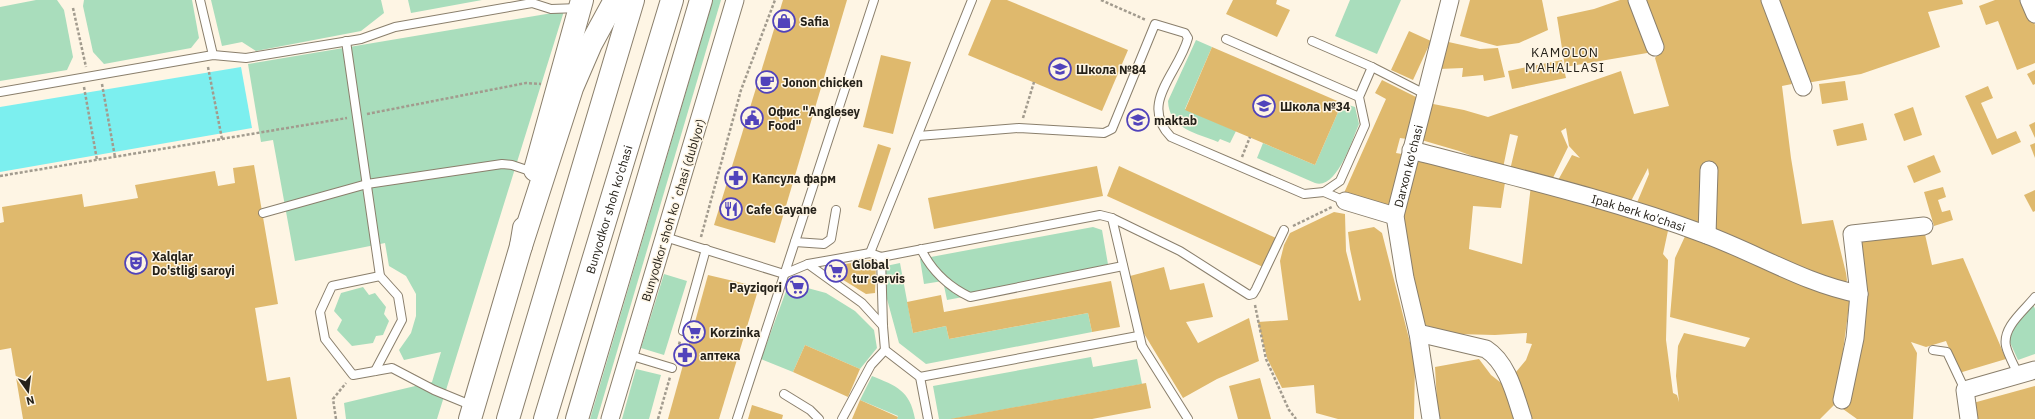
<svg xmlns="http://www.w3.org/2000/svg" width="2035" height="419" viewBox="0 0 2035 419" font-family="'IBM Plex Sans',sans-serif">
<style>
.green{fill:#a9ddbc}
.water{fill:#7cefef}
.building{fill:#dfb96d}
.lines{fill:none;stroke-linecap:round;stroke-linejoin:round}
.lane-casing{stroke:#8a7f6c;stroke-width:10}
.street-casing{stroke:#8a7f6c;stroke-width:19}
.secondary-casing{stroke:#8a7f6c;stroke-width:24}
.primary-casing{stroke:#8a7f6c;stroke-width:24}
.path{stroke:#a29b8e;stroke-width:2.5;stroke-dasharray:3 2;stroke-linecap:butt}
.lane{stroke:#fff;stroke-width:8}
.street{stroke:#fff;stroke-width:17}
.secondary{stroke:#fff;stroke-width:22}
.primary{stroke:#fff;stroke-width:22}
.labels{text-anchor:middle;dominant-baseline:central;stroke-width:3;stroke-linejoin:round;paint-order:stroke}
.poi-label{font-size:12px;font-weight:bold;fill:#252119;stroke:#fef5e4;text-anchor:start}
.street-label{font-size:12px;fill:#252119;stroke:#fef5e4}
.neighbourhood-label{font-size:13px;letter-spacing:1px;fill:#252119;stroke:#fef5e4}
</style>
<rect width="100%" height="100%" fill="#fef5e4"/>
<g class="green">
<polygon points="36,0 57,0 64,10 73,57 67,70 0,81 0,7"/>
<polygon points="84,0 192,0 199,38 191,48 104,64 93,52 83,6"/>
<polygon points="211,0 381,0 384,13 361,31 256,51 242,42 222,46"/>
<polygon points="408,0 482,0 411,13"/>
<polygon points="713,0 721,0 597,419 590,419"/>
<polygon points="1350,0 1401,0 1377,54 1335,36"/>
<polygon points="564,11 437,419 346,419 344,403 432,382 441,352 404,360 399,350 411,333 416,316 416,294 406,276 389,266 385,243 295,261 273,140 261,142 248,64"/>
<path d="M1196 40 1212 47 1185 109 1236 131 1230 143 1220 139 1218 142C1197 133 1169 129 1168 101Z"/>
<path d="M1342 103 1355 107 1359 124C1352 140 1337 190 1315 183L1257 158 1263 143 1315 165Z"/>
<polygon points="1093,227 1102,230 1109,270 947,300 943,281 924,284 920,259"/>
<polygon points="900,263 913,333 946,326 949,339 1088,313 1092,332 926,364 899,343 887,299 886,266"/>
<polygon points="664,274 687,281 664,355 641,348"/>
<polygon points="789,283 826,293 855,311 874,330 877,348 860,369 805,345 793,372 761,359"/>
<polygon points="363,287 369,295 375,293 386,307 384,314 389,321 383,335 376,336 373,343 352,346 337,330 342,320 334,311 341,293"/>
<polygon points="2033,304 2035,309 2035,354 2018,360 2008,338 2015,325"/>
<polygon points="1091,357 1093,367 1137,359 1142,384 952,419 939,419 933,386"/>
<polygon points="636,369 661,375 649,419 622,419"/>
<path d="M872 376C896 386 910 390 915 419H897L898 416 860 400Z"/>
</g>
<polygon class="water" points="241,67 252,128 0,172 0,107"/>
<g class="building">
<polygon points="783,0 847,0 775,243 714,225"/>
<polygon points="991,0 1007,0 1128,50 1102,111 968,55"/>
<polygon points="1233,0 1277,0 1276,4 1290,10 1277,37 1226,14"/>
<polygon points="1470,0 1542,0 1548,30 1519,43 1497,46 1460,36"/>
<polygon points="1620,0 1635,0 1653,52 1565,67 1557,17 1594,9"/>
<polygon points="1642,0 1762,0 1792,84 1782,86 1791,158 1802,224 1833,220 1846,273 1847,280 1845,285 1700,227 1636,205 1649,174 1648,168 1629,205 1557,182 1572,155 1580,158 1569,146 1566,128 1561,131 1568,147 1550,184 1510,170 1518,136 1510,134 1503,168 1459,151 1418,139 1428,103 1464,110 1488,117 1621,71 1634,114 1669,106 1655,58 1660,51"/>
<polygon points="1774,0 1962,0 1963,4 1928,12 1940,47 1861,74 1806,83"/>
<polygon points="1995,0 2026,0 2035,25 2035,63 2017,70 1998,21 1986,25 1979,6"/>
<polygon points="1409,31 1431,41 1413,80 1391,70"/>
<polygon points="1444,41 1480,49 1498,48 1505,77 1484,81 1483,75 1462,77 1463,68 1439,69"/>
<polygon points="1212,47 1342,103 1315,165 1185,110"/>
<polygon points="881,55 911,62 893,134 863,127"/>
<polygon points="1562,60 1566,78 1512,89 1508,71"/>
<polygon points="2035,70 2035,84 2033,85 2027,74"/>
<polygon points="1382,80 1420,99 1407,139 1400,138 1396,153 1402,154 1390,207 1344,193 1386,99 1375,93"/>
<polygon points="1845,81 1848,100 1822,104 1819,84"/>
<polygon points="1988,86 1993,98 1981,103 1997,139 2016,131 2021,142 1992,155 1965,96"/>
<polygon points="1913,107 1922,135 1904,141 1894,114"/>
<polygon points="2035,122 2035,138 2029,125"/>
<polygon points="1863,123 1867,140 1837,146 1833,130"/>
<polygon points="2035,143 2035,158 2030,145"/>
<polygon points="878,144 891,148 871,211 858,207"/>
<polygon points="1416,154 1506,176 1501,208 1473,206 1469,249 1522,264 1531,185 1669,226 1663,254 1668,260 1666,340 1673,393 1677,395 1679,402 1676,376 1678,346 1684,333 1745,347 1750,338 1670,317 1675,258 1687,232 1850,298 1840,374 1833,400 1834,405 1820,419 1527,419 1513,382 1516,372 1526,360 1532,344 1526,343 1527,333 1495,335 1456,334 1418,323 1402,220"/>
<polygon points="1934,155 1941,172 1914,183 1907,166"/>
<polygon points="254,165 278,304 255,308 267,381 290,377 297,419 23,419 11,348 0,350 0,223 4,222 2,207 82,194 84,207 138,198 135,185 215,171 218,186 235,183 233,168"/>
<polygon points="1097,166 1103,196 934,229 928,198"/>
<polygon points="1119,166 1276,238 1263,267 1107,196"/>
<polygon points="1943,187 1946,197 1938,200 1942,212 1950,210 1953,220 1934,226 1924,192"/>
<polygon points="2035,190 2035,211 2033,212 2024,195"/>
<polygon points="1334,212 1345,214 1346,251 1359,301 1361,300 1350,249 1348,232 1374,227 1382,233 1415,362 1414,419 1338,419 1316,413 1314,385 1282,388 1267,358 1258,322 1288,320 1280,261 1284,245 1290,233"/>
<polygon points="1924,230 1932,265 1963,258 2006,359 1959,373 1946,341 1926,347 1911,342 1917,353 1913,419 1857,419 1843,409 1850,386 1856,238"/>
<polygon points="870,260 876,266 875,293 866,294 832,273 833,266"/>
<polygon points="1164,267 1170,290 1204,283 1213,317 1186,322 1198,343 1249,318 1259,361 1217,379 1183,398 1143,332 1130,276"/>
<polygon points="708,275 759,287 719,419 668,419"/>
<polygon points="1111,281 1120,327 1092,332 1088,313 949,339 946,326 913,333 907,302 941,295 944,312"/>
<polygon points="805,345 860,369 848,397 793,372"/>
<polygon points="1479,359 1491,375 1505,386 1518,419 1438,419 1435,367"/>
<polygon points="1260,378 1271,419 1238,419 1229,386"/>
<polygon points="1146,383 1151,408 1092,419 950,419"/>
<polygon points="2035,386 2035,419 1976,419 1973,403"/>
<polygon points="860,400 898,417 897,419 852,419"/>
<polygon points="752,405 783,415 782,419 748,419"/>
</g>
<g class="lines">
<g class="lane-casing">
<g id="lane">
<polyline points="200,0 213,55"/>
<polyline points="1226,39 1359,97"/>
<polyline points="346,41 380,276 398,296 402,320 375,371"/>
<polyline points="1312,41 1372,67"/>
<polyline points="0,92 213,55 246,58 361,39 395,27 532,3 551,9 579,8"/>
<path d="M918 136 1019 128 1104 133 1112 129 1155 24 1185 33 1188 38C1179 73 1138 103 1171 137L1304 194 1324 192 1340 181 1365 125 1359 97 1372 67 1425 94"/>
<polyline points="1324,192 1345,201"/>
<polyline points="263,213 367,184 502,164 512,165 533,172"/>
<polyline points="1112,218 1142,346 1188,419"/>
<polyline points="665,237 784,274 808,264 862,303 883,326"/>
<polyline points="795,242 824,244 831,239 836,210"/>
<path d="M921 249C931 270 949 287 970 297L1123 266"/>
<polyline points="870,253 972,0"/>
<polyline points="881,257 883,326 885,350 920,377 928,419"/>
<polyline points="808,264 870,253 881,257 1100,215 1112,218 1180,251 1249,295 1253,294 1256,289 1284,230"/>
<polyline points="380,276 332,286 320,312 325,339 353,375 392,368 434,390 473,406"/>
<polyline points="683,331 706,249"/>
<polyline points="1933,350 1947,352 1965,390"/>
<polyline points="629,355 672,368"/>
<path d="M2018 374C2014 365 2008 355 2006 346 2002 327 2025 310 2035 297"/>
<polyline points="920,377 1138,336"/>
<polyline points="784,394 810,410 819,419"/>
<polyline points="737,419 874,0"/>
<polyline points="842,419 871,365 885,350"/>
</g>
</g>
<g class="street-casing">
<g id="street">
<polyline points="1637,0 1655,47"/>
<polyline points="1770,0 1803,87"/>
<polyline points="2029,0 2035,14"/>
<path id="s1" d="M1411 150C1510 176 1611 199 1707 235 1758 254 1806 284 1859 294"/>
<polyline points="1345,201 1395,216"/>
<polyline points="1707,235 1709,170"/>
<path d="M1418 333 1486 349C1508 363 1515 395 1523 419"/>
<polyline points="1842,400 1855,338 1859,294 1852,234 1924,226"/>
<polyline points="610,419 735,0"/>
<path id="s2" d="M1431 419 1418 333 1405 278 1395 216 1450 0"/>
<polyline points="1969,419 1965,390 2035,370"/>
</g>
</g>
<g class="secondary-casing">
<g id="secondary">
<polyline points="535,170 582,0"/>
<polyline points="470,419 521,246 524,228"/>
<polyline points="577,419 701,0"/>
</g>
</g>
<g class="primary-casing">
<g id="primary">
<polyline points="521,246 572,88 591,44 615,0"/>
<polyline points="508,419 633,0"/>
<path id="s3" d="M545 419 672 0"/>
</g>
</g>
<g class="path">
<polyline points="1101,0 1146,20"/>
<polyline points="73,8 86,67"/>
<polyline points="208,67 222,139"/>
<polyline points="102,84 115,157"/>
<polyline points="84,87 97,160"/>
<polyline points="367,114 526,83 541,84"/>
<polyline points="1023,118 1034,82"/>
<polyline points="1242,157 1250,137"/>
<polyline points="0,176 347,118"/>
<polyline points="1293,226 1332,207"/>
<polyline points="701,237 741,90 775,0"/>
<polyline points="1255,305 1266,359 1289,410 1296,419"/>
<polyline points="675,359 680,341"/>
<polyline points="336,419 333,399 346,383"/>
<polyline points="658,419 670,377"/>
</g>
<use href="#lane" class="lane"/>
<use href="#street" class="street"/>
<use href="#secondary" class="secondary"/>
<use href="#primary" class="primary"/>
</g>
<defs>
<g id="shop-ring" transform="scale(1.15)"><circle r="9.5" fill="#fef5e4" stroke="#5143bb" stroke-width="1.5"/><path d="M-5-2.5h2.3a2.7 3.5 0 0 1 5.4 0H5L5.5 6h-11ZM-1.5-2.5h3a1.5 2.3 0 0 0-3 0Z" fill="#5143bb"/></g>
<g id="school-ring" transform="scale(1.15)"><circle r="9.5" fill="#fef5e4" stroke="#5143bb" stroke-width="1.5"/><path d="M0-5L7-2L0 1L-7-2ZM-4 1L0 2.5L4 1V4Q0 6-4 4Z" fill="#5143bb"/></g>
<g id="cafe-ring" transform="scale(1.15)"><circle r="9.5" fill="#fef5e4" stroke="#5143bb" stroke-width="1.5"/><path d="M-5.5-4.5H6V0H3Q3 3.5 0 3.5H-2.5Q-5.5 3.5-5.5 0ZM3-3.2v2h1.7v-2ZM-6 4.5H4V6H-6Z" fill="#5143bb"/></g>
<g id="civic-ring" transform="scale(1.15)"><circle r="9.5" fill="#fef5e4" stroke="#5143bb" stroke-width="1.5"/><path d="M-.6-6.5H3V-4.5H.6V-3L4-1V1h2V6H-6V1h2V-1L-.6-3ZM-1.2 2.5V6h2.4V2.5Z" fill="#5143bb"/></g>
<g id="pharmacy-ring" transform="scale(1.15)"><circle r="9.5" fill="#fef5e4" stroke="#5143bb" stroke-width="1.5"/><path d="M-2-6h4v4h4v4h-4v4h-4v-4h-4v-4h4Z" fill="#5143bb"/></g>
<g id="restaurant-ring" transform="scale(1.15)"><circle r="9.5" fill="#fef5e4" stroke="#5143bb" stroke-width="1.5"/><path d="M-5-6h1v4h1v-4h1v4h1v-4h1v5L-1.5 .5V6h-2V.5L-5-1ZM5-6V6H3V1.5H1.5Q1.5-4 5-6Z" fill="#5143bb"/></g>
<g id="theatre-ring" transform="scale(1.15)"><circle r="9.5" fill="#fef5e4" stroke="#5143bb" stroke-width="1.5"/><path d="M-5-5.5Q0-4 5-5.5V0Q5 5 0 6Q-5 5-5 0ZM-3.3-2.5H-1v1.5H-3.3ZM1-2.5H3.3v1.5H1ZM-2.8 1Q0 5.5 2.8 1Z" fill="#5143bb"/></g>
<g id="supermarket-ring" transform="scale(1.15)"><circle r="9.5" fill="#fef5e4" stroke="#5143bb" stroke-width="1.5"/><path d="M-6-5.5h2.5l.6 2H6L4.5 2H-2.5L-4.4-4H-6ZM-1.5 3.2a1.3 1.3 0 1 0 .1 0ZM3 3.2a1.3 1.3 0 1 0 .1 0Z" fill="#5143bb"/></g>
</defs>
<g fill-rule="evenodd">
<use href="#shop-ring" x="784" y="21"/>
<use href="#school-ring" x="1060" y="69"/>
<use href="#cafe-ring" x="767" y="82"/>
<use href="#school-ring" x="1264" y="106"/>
<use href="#civic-ring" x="752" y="118"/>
<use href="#school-ring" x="1138" y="120"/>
<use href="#pharmacy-ring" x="736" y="178"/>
<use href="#restaurant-ring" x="731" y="209"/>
<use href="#theatre-ring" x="136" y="263"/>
<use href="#supermarket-ring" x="836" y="271"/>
<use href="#supermarket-ring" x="797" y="287"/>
<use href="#supermarket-ring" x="694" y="332"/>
<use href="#pharmacy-ring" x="685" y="355"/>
</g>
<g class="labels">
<g class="poi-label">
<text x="800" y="21">Safia</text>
<text x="1076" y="69">Школа №84</text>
<text x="782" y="82">Jonon chicken</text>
<text x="1280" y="106">Школа №34</text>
<text x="768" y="111">Офис "Anglesey<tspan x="768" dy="14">Food"</tspan></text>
<text x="1154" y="120">maktab</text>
<text x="752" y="178">Капсула фарм</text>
<text x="746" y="209">Cafe Gayane</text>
<text x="152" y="256">Xalqlar<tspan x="152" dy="14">Do'stligi saroyi</tspan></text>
<text x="852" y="264">Global<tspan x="852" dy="14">tur servis</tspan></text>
<text x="782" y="287" text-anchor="end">Payziqori</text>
<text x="710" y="332">Korzinka</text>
<text x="700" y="355">аптека</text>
</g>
<g class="street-label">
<text stroke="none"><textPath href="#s2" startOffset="258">Darxon ko'chasi</textPath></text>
<text stroke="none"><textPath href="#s3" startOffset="219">Bunyodkor shoh ko'chasi</textPath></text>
<text transform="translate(673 210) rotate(-73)">Bunyodkor shoh koʻchasi (dublyor)</text>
<text stroke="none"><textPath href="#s1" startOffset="236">Ipak berk ko'chasi</textPath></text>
</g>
<g class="neighbourhood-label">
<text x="1565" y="52">KAMOLON<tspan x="1565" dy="15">MAHALLASI</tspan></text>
</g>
</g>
<g transform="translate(28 391) rotate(166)" stroke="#fef5e4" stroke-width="3" paint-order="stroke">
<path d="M0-3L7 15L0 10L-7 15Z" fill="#252119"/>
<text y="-6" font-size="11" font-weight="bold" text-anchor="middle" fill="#252119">N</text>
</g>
</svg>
